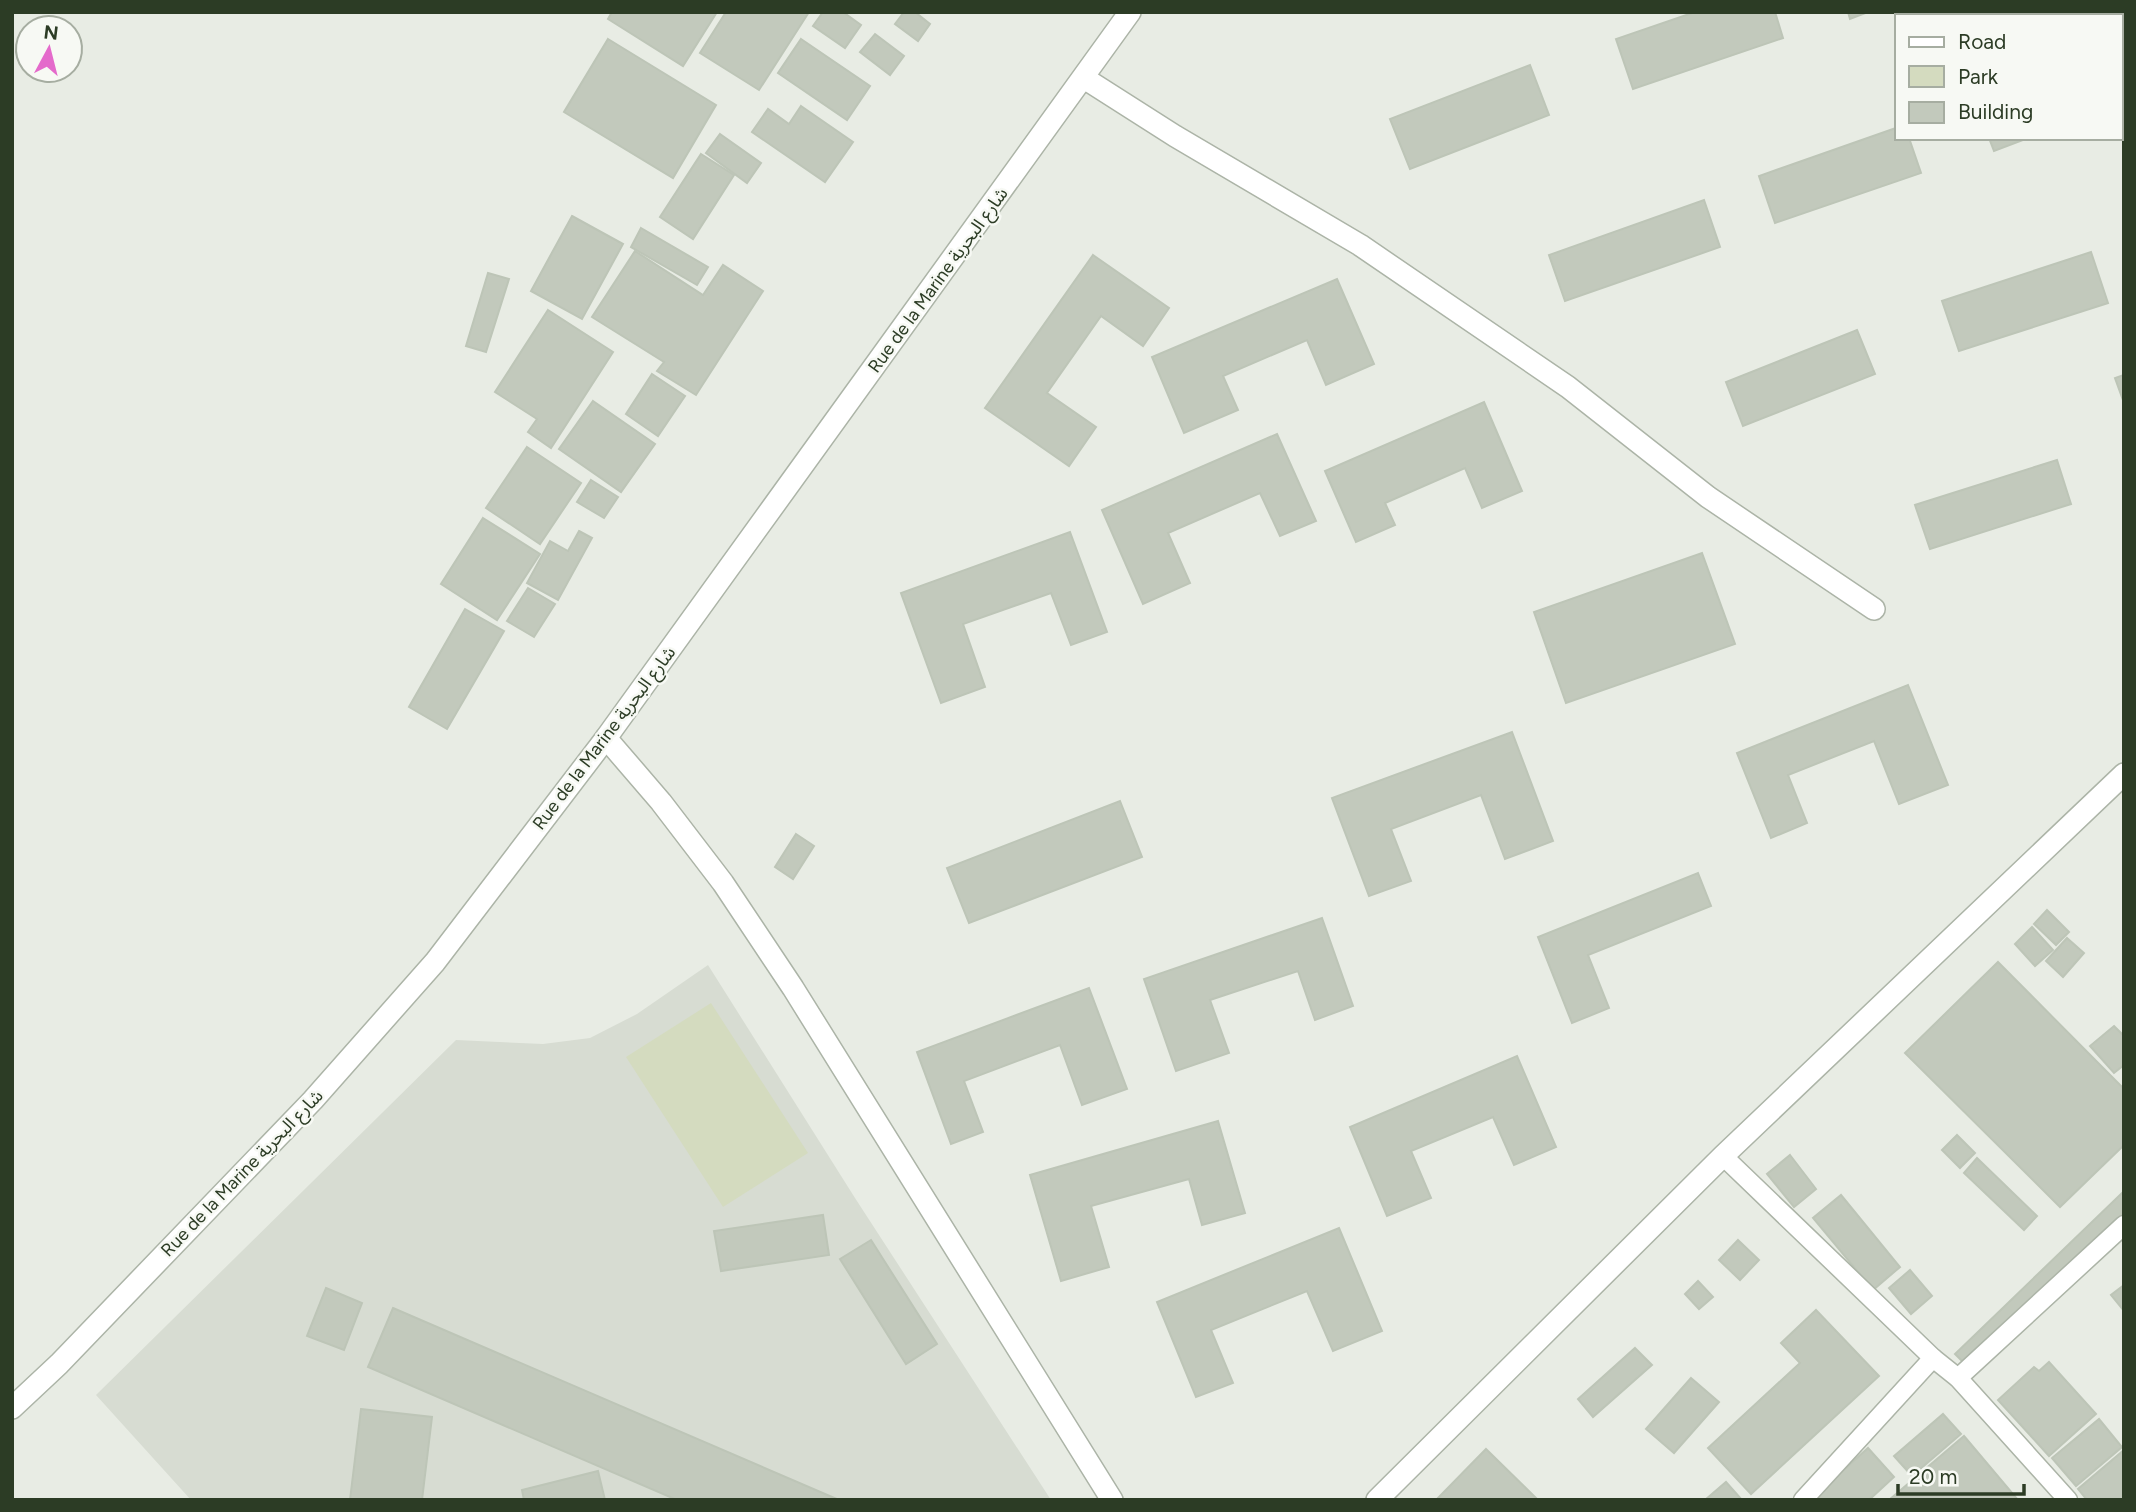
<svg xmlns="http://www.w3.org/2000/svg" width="2136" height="1512" viewBox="0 0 2136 1512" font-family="Figtree,'Noto Sans Arabic',sans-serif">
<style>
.built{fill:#d7dcd2}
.green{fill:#d4dbbf}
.building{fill:#c2c9bc;stroke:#bdc5b7;stroke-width:2}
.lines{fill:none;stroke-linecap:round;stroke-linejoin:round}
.service-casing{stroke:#acb4a7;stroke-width:21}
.minor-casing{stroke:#acb4a7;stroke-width:24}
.tertiary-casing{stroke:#acb4a7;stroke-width:24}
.service{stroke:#fff;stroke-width:18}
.minor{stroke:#fff;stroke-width:21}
.tertiary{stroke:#fff;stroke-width:21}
.labels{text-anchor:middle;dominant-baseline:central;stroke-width:5;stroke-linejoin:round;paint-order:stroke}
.street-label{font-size:18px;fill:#2c3c25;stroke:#f7f9f4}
</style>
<rect width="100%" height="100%" fill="#e8ece4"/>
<polygon class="built" points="708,965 855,1198 1051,1500 191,1500 96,1395 456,1040 543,1044 590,1038 637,1014"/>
<polygon class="green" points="711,1003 808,1153 723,1207 626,1057"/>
<g class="building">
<polygon points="612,12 717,12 683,66 608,19"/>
<polygon points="726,12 809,12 759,90 700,53"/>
<polygon points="823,12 843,12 861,25 845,48 813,26"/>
<polygon points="904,12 915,12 930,24 918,41 895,24"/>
<polygon points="1695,12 1775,12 1783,38 1633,89 1616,39"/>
<polygon points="1848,12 1868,12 1850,19"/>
<polygon points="875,34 904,56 890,75 860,52"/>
<polygon points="608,39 716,105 673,178 564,112"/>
<polygon points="801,39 870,86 847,120 778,73"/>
<polygon points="2122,46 2124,103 2120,104 2120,47"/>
<polygon points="1530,65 1549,115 1410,169 1390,119"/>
<polygon points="801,106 853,142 825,182 752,132 768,109 789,124"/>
<polygon points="1896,128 1896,138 1909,138 1921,173 1775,223 1759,176"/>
<polygon points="720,134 761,163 747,183 706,153"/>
<polygon points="1989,138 2028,138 1994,151"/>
<polygon points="701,154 734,175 693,239 660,217"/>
<polygon points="1704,200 1720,247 1565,301 1549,255"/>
<polygon points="572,216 623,244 582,319 531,291"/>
<polygon points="641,228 708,267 697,285 631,247"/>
<polygon points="635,251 703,295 723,265 763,291 696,395 657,371 664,362 592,317"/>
<polygon points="2091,252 2108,303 1959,351 1942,301"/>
<polygon points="1093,255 1169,308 1143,346 1101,316 1047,393 1096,427 1069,466 985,408"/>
<polygon points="488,273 509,279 486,352 466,346"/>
<polygon points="1337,279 1374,364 1326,385 1307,340 1223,376 1238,410 1184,433 1152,357"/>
<polygon points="548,310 613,352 551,448 528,432 537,419 495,392"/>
<polygon points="1857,330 1875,374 1743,426 1726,382"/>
<polygon points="652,374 685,396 658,436 626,414"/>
<polygon points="2124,375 2124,403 2115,378"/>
<polygon points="593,401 655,444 621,492 559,449"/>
<polygon points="1484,402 1522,491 1482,508 1465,468 1385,503 1395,525 1356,542 1325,471"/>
<polygon points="1277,434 1316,521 1280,536 1260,493 1168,533 1190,583 1143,604 1102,510"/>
<polygon points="527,447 581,483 540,544 486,508"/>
<polygon points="2057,460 2071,504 1930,549 1915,505"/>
<polygon points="591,480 618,497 604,518 577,502"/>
<polygon points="483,518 540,554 497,620 441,584"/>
<polygon points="579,531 592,538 558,600 527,583 550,541 568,551"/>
<polygon points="1070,532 1107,632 1071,645 1051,593 963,624 985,687 941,703 901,593"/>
<polygon points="1702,553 1735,644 1566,703 1534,612"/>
<polygon points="528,588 555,604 534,637 507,621"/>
<polygon points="465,609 504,631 447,729 409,707"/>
<polygon points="1908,685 1948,785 1899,804 1874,741 1788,775 1807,823 1771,838 1737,753"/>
<polygon points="1512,732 1553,841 1505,859 1481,795 1391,829 1411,881 1369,896 1332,798"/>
<polygon points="1120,801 1142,857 969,923 947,868"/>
<polygon points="796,834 814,846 793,879 775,867"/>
<polygon points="1698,873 1711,906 1588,955 1609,1008 1572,1023 1538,937"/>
<polygon points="2047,910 2069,932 2056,945 2034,924"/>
<polygon points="1322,918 1353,1006 1315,1020 1298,971 1210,1000 1229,1053 1176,1071 1144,979"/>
<polygon points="2032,927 2053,950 2035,966 2015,944"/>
<polygon points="2067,938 2084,953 2063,977 2046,961"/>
<polygon points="1998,962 2124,1089 2124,1145 2060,1207 1905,1053"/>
<polygon points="1089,988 1127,1089 1082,1105 1060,1045 964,1081 983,1132 951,1144 917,1052"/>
<polygon points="2114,1026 2124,1036 2124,1065 2114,1073 2090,1046"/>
<polygon points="1517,1056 1556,1147 1514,1165 1493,1117 1411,1151 1431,1198 1387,1216 1350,1127"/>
<polygon points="1218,1121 1245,1213 1202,1225 1189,1179 1091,1206 1109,1267 1061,1281 1030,1175"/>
<polygon points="1957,1135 1975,1153 1960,1168 1942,1150"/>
<polygon points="1790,1155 1816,1189 1794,1207 1767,1174"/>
<polygon points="1977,1158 2037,1216 2024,1230 1964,1173"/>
<polygon points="2124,1191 2124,1217 1968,1367 1955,1354"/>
<polygon points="1841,1195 1900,1267 1873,1290 1813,1218"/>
<polygon points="823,1215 829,1255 721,1271 714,1231"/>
<polygon points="1339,1228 1382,1331 1333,1351 1307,1291 1211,1330 1233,1383 1196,1397 1157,1302"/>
<polygon points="871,1240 937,1344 906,1364 840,1259"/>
<polygon points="1738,1240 1759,1260 1740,1280 1719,1260"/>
<polygon points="1910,1270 1932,1296 1911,1314 1889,1288"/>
<polygon points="1698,1281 1713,1297 1699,1309 1685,1294"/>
<polygon points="2124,1285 2124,1311 2111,1295"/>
<polygon points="326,1288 362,1303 344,1350 307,1336"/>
<polygon points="393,1308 839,1500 677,1500 368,1367"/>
<polygon points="1816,1310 1879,1376 1751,1494 1708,1448 1800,1363 1781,1343"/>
<polygon points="1635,1348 1652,1365 1593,1417 1578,1399"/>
<polygon points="2049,1362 2096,1414 2049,1456 1998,1400 2034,1367 2039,1371"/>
<polygon points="1691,1378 1719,1402 1674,1453 1646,1429"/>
<polygon points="361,1409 432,1417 422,1500 350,1500"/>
<polygon points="1943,1414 1961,1434 1912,1476 1894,1456"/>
<polygon points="2099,1419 2122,1447 2076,1486 2052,1458"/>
<polygon points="1964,1436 2018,1500 1889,1500"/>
<polygon points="1868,1448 1894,1477 1869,1500 1810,1500"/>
<polygon points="1486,1449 1538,1500 1436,1500"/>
<polygon points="2124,1450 2124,1500 2087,1500 2078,1489"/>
<polygon points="598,1471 605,1500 524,1500 522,1490"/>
<polygon points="1726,1482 1742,1500 1705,1500"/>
</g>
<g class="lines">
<g class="service-casing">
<g id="service">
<polyline points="1723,1156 1933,1358 1958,1378 2068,1500"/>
<polyline points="1958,1378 2124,1225"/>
<polyline points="1803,1500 1933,1358"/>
</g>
</g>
<g class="minor-casing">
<g id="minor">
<polyline points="1084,78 1175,136 1360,245 1568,387 1708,497 1874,609"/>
<polyline points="606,738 661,802 723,883 793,988 1112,1500"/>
<polyline points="1377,1500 1723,1156 2124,774"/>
</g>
</g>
<g class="tertiary-casing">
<polyline id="tertiary" points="12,1408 59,1364 313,1100 435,962 606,738 1130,12"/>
</g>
<use href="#service" class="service"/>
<use href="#minor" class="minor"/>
<use href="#tertiary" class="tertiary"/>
</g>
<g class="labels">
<g class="street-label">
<text transform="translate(938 280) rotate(-54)">Rue de la Marine شارع البحرية</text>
<text transform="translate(604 738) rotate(-53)">Rue de la Marine شارع البحرية</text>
<text transform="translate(242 1173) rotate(-46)">Rue de la Marine شارع البحرية</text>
</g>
</g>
<rect width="2136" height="1512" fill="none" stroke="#2c3c25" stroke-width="28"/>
<rect x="1895" y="14" width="228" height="126" fill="#f7f9f4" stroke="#a6ada1" stroke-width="2"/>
<rect x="1909" y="37" width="35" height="10" fill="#ffffff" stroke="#a6ada1" stroke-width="2"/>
<text x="1958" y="49" font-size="21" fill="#2c3c25">Road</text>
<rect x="1909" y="66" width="35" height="21" fill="#d4dbbf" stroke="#a6ada1" stroke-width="2"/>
<text x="1958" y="84" font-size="21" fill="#2c3c25">Park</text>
<rect x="1909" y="102" width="35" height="21" fill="#c2c9bc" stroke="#a6ada1" stroke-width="2"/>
<text x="1958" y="119" font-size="21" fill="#2c3c25">Building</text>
<g transform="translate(49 49) rotate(7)"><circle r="33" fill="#f7f9f4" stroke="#a6ada1" stroke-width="2"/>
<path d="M0-5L12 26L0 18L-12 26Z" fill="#e46acb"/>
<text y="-10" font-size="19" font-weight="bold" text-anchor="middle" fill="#2c3c25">N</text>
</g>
<path d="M1898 1484v10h126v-10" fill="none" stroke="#2c3c25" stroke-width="3.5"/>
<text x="1909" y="1484" font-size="21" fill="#2c3c25" stroke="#f7f9f4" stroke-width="5" paint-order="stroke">20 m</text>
</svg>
